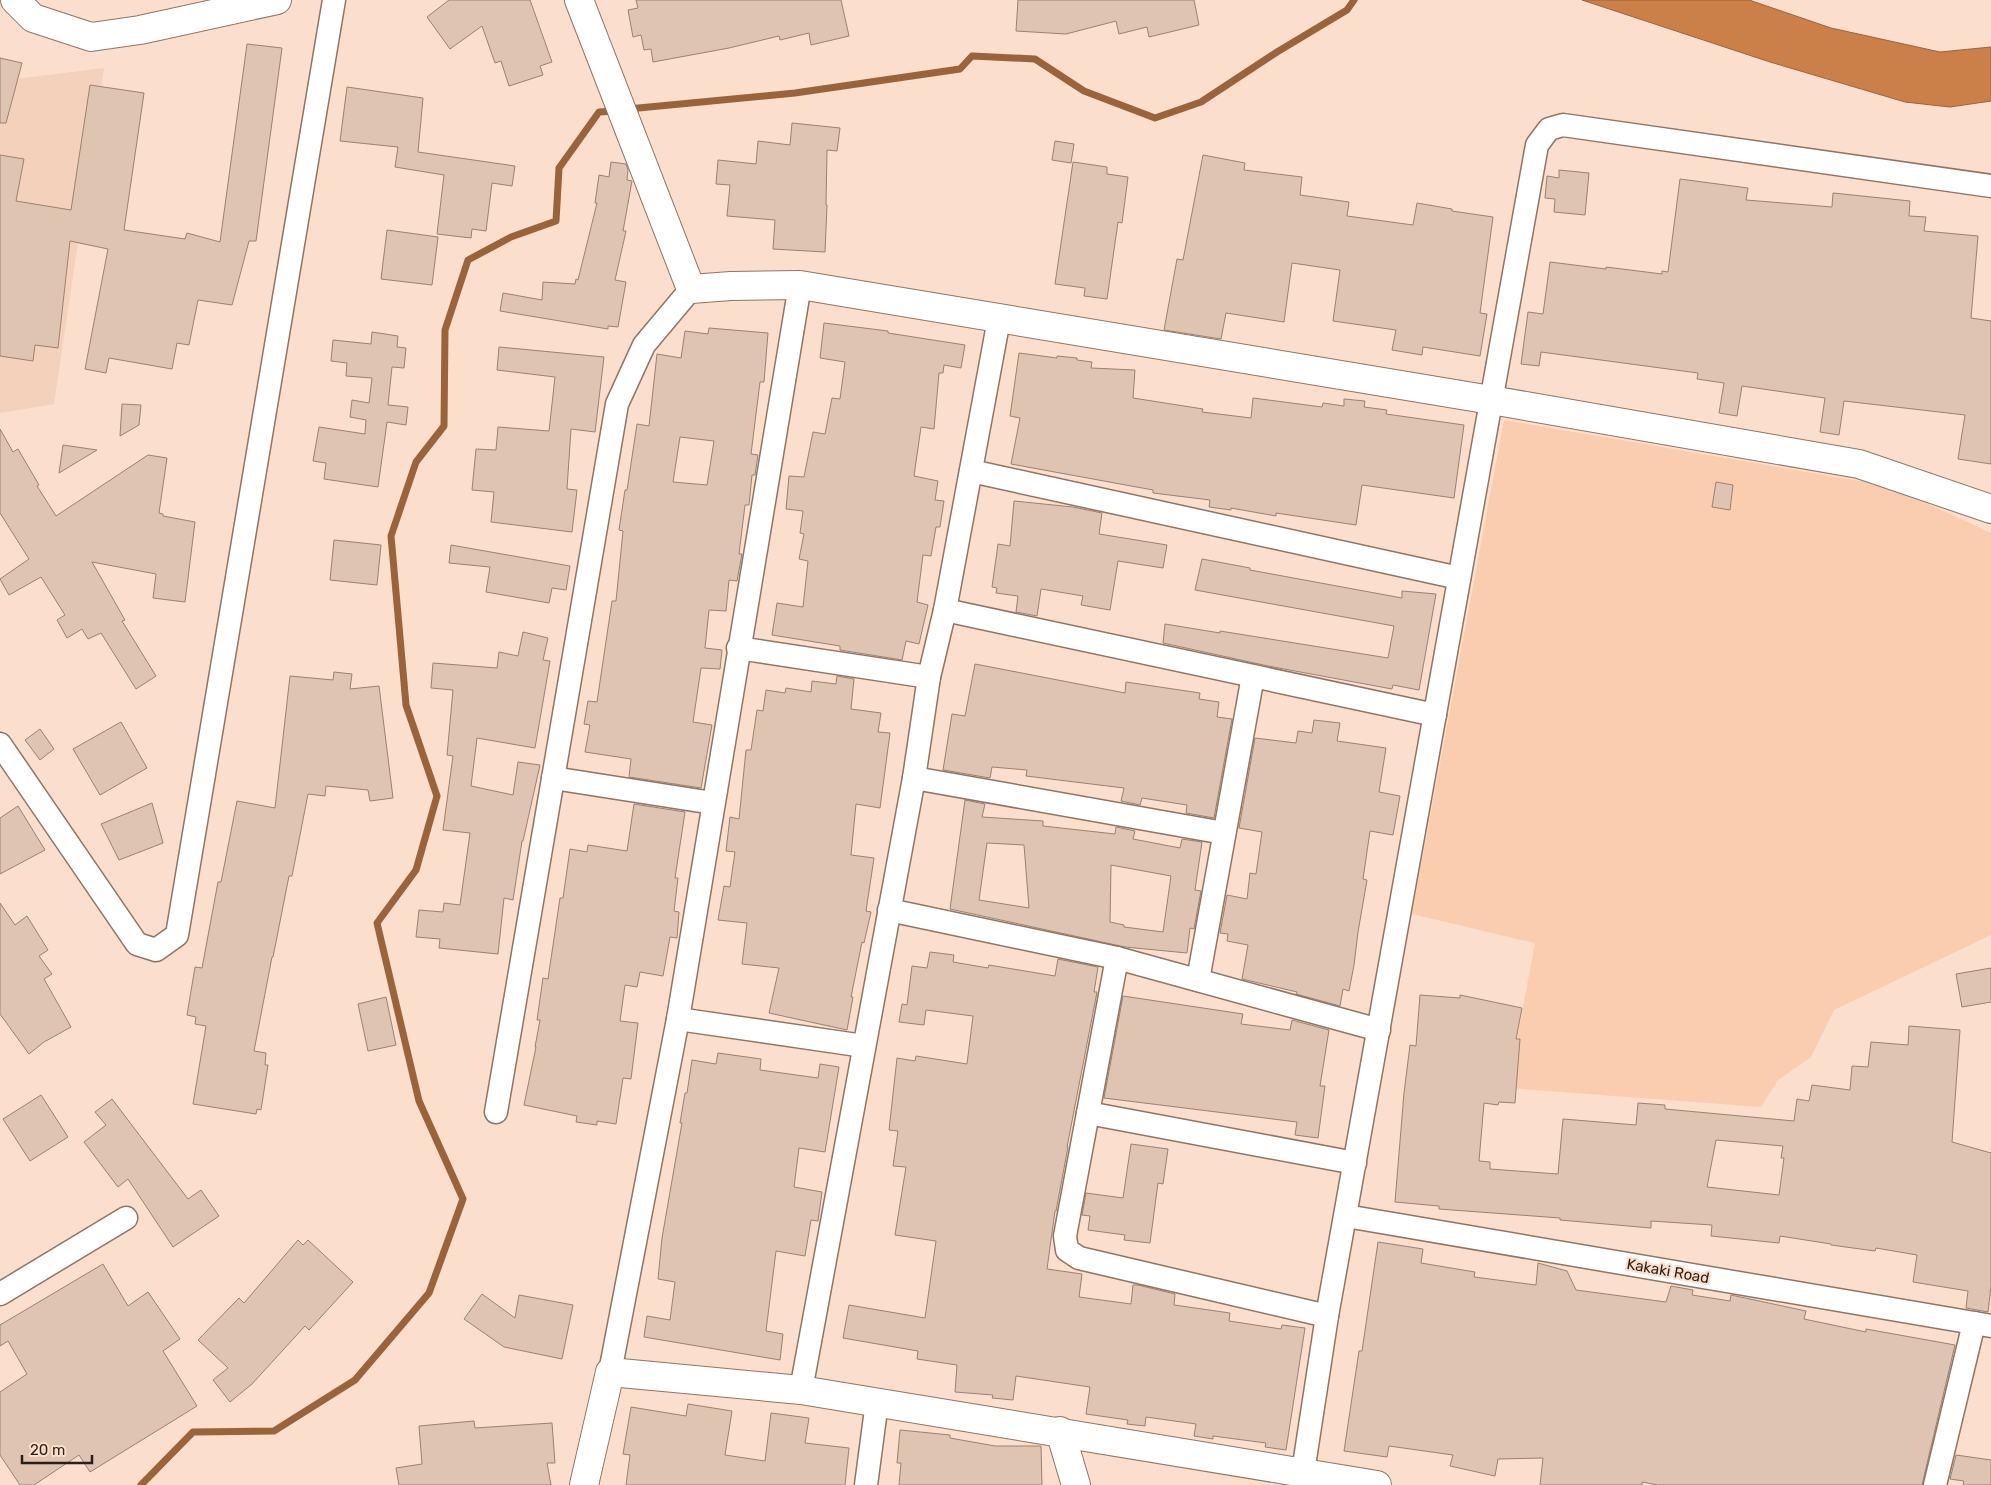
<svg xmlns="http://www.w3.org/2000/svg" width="1991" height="1485" viewBox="0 0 1991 1485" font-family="Rubik,sans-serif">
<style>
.built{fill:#f4d1bb}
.green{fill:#facdae}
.water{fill:#cc8049;stroke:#9b633a}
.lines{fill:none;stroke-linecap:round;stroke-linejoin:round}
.stream{stroke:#9b633a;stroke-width:7}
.building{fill:#e0c4b2;stroke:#9b8170;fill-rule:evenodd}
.minor-casing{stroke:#8f7565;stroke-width:25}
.tertiary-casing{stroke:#8f7565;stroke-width:30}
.minor{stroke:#fff;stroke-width:22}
.tertiary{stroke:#fff;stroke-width:28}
.labels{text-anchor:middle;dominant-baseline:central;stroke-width:4.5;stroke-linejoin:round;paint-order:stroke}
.street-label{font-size:15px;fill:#291f18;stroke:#fbdecc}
</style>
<rect width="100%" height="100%" fill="#fbdecc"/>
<polygon class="built" points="104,68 54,404 0,413 0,81"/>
<polygon class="green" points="1504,420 1889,486 1991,533 1991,935 1834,1010 1811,1057 1777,1081 1761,1107 1508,1088 1535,943 1412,914"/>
<polygon class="water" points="1582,0 1749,0 1831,28 1940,52 1991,47 1991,101 1950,107 1905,102 1770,62"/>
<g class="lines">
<g class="stream">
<polyline points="628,109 795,93 960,69 972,56 1035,59 1084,91 1155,118 1201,102 1277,52 1347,10 1354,0"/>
<polyline points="141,1485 193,1432 274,1431 355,1380 429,1293 463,1199 419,1101 377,923 416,870 437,796 406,705 391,536 416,462 444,426 445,330 468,260 511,237 556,221 559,168 599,112 615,111"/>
</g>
</g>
<g class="building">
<polygon points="449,0 530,0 552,62 540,66 543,75 509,86 501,61 495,63 482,26 450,49 427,17"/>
<polygon points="636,0 841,0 849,36 811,45 809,33 780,40 779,36 729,48 653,62 651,49 644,50 641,35 633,37 628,10 638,8"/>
<polygon points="1018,0 1194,0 1199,25 1149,37 1147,27 1119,34 1116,21 1066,34 1016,31"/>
<polygon points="247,44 282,48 256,241 249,241 232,305 198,300 189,345 177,343 172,369 109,358 106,373 85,369 108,249 70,241 58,348 35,345 33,361 0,356 0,155 24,159 16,201 71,210 90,85 144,93 124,230 185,239 187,233 220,242"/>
<polygon points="0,58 22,63 6,123 0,123"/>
<polygon points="347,87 423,98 418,152 515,166 512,186 492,183 486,231 472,229 471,238 437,234 444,175 395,167 398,147 340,141"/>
<polygon points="792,123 840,128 837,151 827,150 826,205 827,205 825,252 773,249 775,220 727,216 730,185 716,184 718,160 756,164 758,141 790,145"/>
<polygon points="1055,141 1074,144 1071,163 1052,160"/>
<polygon points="1203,155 1245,163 1244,170 1302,177 1300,195 1349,202 1347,216 1413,225 1417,203 1452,209 1452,211 1493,217 1480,313 1487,314 1480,356 1423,347 1422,355 1392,350 1396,330 1333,321 1340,270 1292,263 1284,322 1226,313 1221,339 1164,330 1177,259 1183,260"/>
<polygon points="611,162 626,164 628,170 627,180 632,181 623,231 626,231 615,280 626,282 618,327 608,326 608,329 500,311 503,293 542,300 543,282 575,284 576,279 578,280 597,203 595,203 599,175 609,177"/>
<polygon points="1073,162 1107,167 1107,174 1128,177 1122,223 1118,222 1107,299 1084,296 1085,288 1055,284"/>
<polygon points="1559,170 1589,173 1585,215 1554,212 1555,199 1545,198 1547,176 1559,178"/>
<polygon points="1680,179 1748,188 1746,200 1832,207 1833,193 1910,201 1909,216 1926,217 1924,231 1978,236 1971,318 1991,321 1991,464 1958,459 1965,415 1844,401 1839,435 1820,432 1825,398 1742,386 1737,416 1719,413 1724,383 1697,379 1698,373 1541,352 1539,366 1521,364 1528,312 1543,314 1550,262 1606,269 1606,267 1662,274 1662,271 1668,272"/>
<polygon points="387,230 438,237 432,285 381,279"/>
<polygon points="824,323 888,331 888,333 965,345 961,368 944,365 943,373 939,373 934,429 921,427 914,476 938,481 935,500 944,501 940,527 936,527 931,556 923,555 917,602 928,605 919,644 906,641 902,660 840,650 840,646 772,635 777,603 803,607 808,561 799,559 804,534 800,533 803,511 786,509 789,476 804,477 813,432 825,434 832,398 840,399 845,362 820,358"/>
<path d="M709 328 768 333 764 382H760L751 454 758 455 755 475H752L749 505H745L739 554H742L737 581 729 580 726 611 709 610 705 648 722 650 720 669 701 668 693 722 712 725 701 788 629 777 631 759 585 752 590 725 584 724 588 701 597 702 612 601H616L623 531 619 530 625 490H627L637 424 649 426 657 354 681 358 685 331 708 334ZM680 437 714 441 707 485 673 482Z"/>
<polygon points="372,332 398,336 397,347 406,348 404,368 392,367 388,405 408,407 406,425 387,422 378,487 324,479 326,463 313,461 319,427 365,434 366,420 350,417 352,400 369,403 372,378 346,376 347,363 331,361 333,340 371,344"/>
<polygon points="499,347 604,357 595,432 571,429 567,489 577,490 572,532 491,522 494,492 472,490 476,449 496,450 498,427 549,431 555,377 497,370"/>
<polygon points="1019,353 1057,358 1057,356 1077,358 1077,360 1092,362 1091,368 1135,370 1133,398 1203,409 1202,412 1251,418 1253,398 1322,407 1323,403 1344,406 1344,399 1365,401 1364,407 1387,410 1386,414 1464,425 1454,498 1362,485 1356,525 1276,513 1276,516 1231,508 1231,510 1209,507 1210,500 1153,493 1153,490 1011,464 1020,418 1010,416"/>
<polygon points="122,404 141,405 139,425 120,436"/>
<polygon points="0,429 13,452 18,449 39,485 37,486 56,516 148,455 167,458 159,513 163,514 163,516 195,522 185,602 153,598 156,574 92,562 125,620 122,621 156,676 136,689 101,633 88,639 82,629 67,638 57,620 65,615 41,577 9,595 0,579 29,559 0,513"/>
<polygon points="63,445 97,450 59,473"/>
<polygon points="1716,482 1733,485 1730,510 1712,507"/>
<polygon points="1014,501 1073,507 1102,513 1099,534 1167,545 1163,568 1118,561 1110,610 1081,605 1083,596 1041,589 1037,616 1016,612 1018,596 996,593 997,588 992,587 998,544 1010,546"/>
<polygon points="334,540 381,545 377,585 330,580"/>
<polygon points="451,545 570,566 566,590 552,588 549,603 486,592 490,567 449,563"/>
<polygon points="1202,559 1250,568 1250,570 1402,598 1402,591 1436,594 1419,690 1393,685 1392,689 1268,666 1163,643 1165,624 1220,633 1220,631 1388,658 1394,626 1195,590"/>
<polygon points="523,632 548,638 543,660 550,661 535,748 477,738 471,786 513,795 518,762 540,765 523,841 522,841 513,900 504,898 498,954 439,948 440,939 416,937 419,910 443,912 444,903 460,905 470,833 443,830 453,756 447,755 453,690 431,688 433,663 497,668 499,652 518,656"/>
<polygon points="975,664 1125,693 1126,682 1200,693 1199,699 1219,702 1217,717 1232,719 1214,818 1186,813 1187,805 1142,798 1140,805 1121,801 1124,788 1026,776 1027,770 992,767 990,778 943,770 952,714 965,716"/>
<polygon points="334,672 352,674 350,689 379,686 393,798 370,801 368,790 326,786 325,796 308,794 292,876 289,876 273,957 272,957 254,1051 266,1053 265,1065 268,1065 261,1110 257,1109 256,1114 193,1104 206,1026 195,1024 196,1017 187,1015 195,967 202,968 218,882 221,882 237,801 275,808 290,676 333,680"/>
<polygon points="837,676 854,679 851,709 881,713 878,732 890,733 880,808 856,804 851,855 874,858 866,911 871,912 864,943 862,942 851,997 853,997 847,1030 769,1013 779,968 742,964 747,923 718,920 724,886 730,887 735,852 726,851 730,817 739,819 746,750 751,750 757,710 763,711 766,690 785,693 786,688 811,692 812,681 836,684"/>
<polygon points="1314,720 1340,723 1337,741 1386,748 1379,792 1400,796 1393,835 1370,831 1363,879 1367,880 1358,932 1354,965 1349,991 1343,989 1340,1006 1296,994 1297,992 1242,979 1248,945 1227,941 1228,934 1220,933 1227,895 1247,899 1250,873 1256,874 1262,832 1239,828 1255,738 1296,743 1298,731 1312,733"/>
<polygon points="121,722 147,768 100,795 73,749"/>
<polygon points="40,729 54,749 40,760 25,740"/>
<path d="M965 800 985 804 982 817 1043 821V826L1115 834 1116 827 1135 831 1133 839 1180 848 1182 839 1202 842 1195 890 1201 891 1194 929 1190 928 1187 953 1125 947 950 909ZM987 843 1024 845 1029 908 979 900ZM1111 865 1171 876 1163 932 1124 927V925L1110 922Z"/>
<polygon points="152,803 163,843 119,860 101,824"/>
<polygon points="634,804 685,812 675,878 678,878 674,911 679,912 677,938 670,937 663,976 640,972 637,987 625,985 620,1021 638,1023 631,1079 623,1078 616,1124 597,1121 597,1125 576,1122 577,1116 524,1105 536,1047 535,1047 540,1020 537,1020 543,978 548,979 560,898 563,898 570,849 587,852 588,845 627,851"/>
<polygon points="18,806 45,850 0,874 0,818"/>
<polygon points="0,903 15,925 27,916 48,950 39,956 52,974 44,979 71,1027 44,1042 29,1054 0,1014"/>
<polygon points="930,952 954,955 953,962 988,968 989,965 1055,976 1058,959 1098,967 1094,992 1097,992 1067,1147 1068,1147 1056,1211 1055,1211 1047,1269 1082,1274 1079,1297 1131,1304 1133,1285 1138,1285 1175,1294 1174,1305 1230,1313 1229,1321 1281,1329 1282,1325 1305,1328 1286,1450 1265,1447 1266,1443 1213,1436 1213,1439 1194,1436 1196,1424 1146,1417 1145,1426 1127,1424 1128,1420 1086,1414 1090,1387 1016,1376 1013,1400 992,1398 993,1395 955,1392 957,1365 917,1359 918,1351 843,1338 849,1305 925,1318 936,1241 895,1235 906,1167 893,1166 898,1131 889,1130 897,1058 915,1061 916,1056 967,1064 973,1016 926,1010 924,1025 899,1022 902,1004 907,1005 912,966 927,968"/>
<polygon points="1991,968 1991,1002 1962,1007 1956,974"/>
<path d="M1420 995 1460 998V995L1522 1008 1516 1039H1520L1515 1103 1499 1102 1498 1105 1484 1103 1479 1161 1490 1162V1169L1558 1174 1563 1119 1636 1125 1638 1103 1665 1105V1109L1794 1121 1797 1099 1809 1101 1812 1085 1850 1090 1852 1066 1868 1067 1871 1042 1908 1045 1909 1026 1960 1030 1952 1142 1991 1153V1286L1988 1312 1966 1308 1968 1291 1913 1282 1917 1255 1876 1248 1875 1251 1831 1245V1244L1780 1236 1779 1243 1711 1236 1712 1225 1651 1221V1228L1560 1220V1218L1439 1209V1206L1395 1202 1404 1093 1410 1045 1416 1046ZM1716 1140 1783 1146 1781 1158H1784L1779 1195 1707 1187Z"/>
<polygon points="1123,996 1243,1014 1241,1024 1290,1030 1292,1020 1329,1030 1320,1086 1325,1086 1318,1138 1295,1135 1297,1122 1104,1098"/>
<polygon points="386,997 396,1045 368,1051 358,1004"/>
<polygon points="718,1053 761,1059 760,1070 818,1078 820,1064 839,1067 825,1152 799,1148 794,1187 822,1192 818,1221 811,1220 805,1256 776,1251 766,1331 783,1334 780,1360 644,1337 647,1316 670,1320 675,1282 658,1279 662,1238 682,1123 680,1123 685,1093 687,1093 692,1060 716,1064"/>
<polygon points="41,1095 68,1137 30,1161 3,1119"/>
<polygon points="112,1099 188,1199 201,1190 219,1216 173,1247 128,1179 118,1187 84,1142 106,1125 95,1112"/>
<polygon points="1131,1144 1168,1149 1163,1184 1158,1183 1150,1243 1124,1240 1125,1235 1088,1230 1090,1216 1082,1215 1086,1193 1123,1198"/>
<polygon points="298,1240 303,1245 308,1240 353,1282 309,1330 305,1326 252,1384 230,1402 213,1380 228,1368 198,1340 239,1298 244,1303"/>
<polygon points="1378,1242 1423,1249 1421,1263 1475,1272 1474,1277 1536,1285 1538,1263 1567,1271 1576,1290 1666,1302 1671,1286 1693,1290 1692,1295 1730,1301 1731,1295 1806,1311 1804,1319 1866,1332 1866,1329 1955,1345 1922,1485 1658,1485 1642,1482 1642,1485 1540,1485 1543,1458 1498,1459 1495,1476 1450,1466 1453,1455 1389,1446 1387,1457 1344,1451 1359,1351 1362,1351"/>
<polygon points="103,1264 128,1306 148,1292 180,1339 163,1351 197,1406 90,1472 79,1455 34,1485 20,1485 0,1455 0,1392 27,1374 8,1341 0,1346 0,1325"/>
<polygon points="482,1294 515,1318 519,1295 573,1305 562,1359 504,1347 464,1319"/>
<polygon points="688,1404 732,1411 725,1455 765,1461 771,1413 809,1418 805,1443 849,1448 845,1485 626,1485 630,1455 623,1454 631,1407 686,1416"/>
<polygon points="474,1421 475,1428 552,1423 555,1463 547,1463 551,1485 399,1485 396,1468 422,1464 419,1426"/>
<polygon points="900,1430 950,1435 950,1438 995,1446 1041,1446 1042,1485 899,1485 901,1463 897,1463"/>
<polygon points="1956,1455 1991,1460 1991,1485 1963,1485 1964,1481 1950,1479"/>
</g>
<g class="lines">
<g class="minor-casing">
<g id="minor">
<polyline points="971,471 1459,578"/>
<polyline points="945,610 1435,715"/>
<polyline points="738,648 929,677"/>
<polyline points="0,744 137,944 156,950 177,935 334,0"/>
<polyline points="553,778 713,803"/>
<polyline points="914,778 1224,833"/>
<polyline points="889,910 1117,958 1379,1030"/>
<polyline points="1117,958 1065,1236 1067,1250 1079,1258 1327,1316"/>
<polyline points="1198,980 1253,676"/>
<polyline points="678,1019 864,1046"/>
<polyline points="496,1112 617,404 644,345 691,289"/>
<polyline points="1088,1113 1355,1163"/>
<polyline points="1346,1216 1991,1326"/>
<polyline points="0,1294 126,1218"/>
<polyline points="610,1372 678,1019 800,285"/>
<polyline points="801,1390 914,778 929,677 945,610 999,319"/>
<polyline points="1303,1472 1327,1316 1537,145 1549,129 1563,125 1991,186"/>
<polyline points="866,1485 877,1402"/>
<polyline points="1935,1485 1974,1323"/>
</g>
</g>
<g class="tertiary-casing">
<g id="tertiary">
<polyline points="15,0 33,18 91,37 140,30 277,0"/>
<polyline points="579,0 691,289 731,286 800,285 1491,400 1859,464 1991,509"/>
<polyline points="1060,1431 1076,1485"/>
<polyline points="584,1485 610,1372 801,1390 1377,1485"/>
</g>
</g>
<use href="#minor" class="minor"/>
<use href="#tertiary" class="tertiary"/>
</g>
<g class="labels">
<g class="street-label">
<text transform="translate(1668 1271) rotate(10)">Kakaki Road</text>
</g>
</g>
<path d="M22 1455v8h70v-8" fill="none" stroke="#291f18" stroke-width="2.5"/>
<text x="30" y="1455" font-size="15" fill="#291f18" stroke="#fbdecc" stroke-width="4" paint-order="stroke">20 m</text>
</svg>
